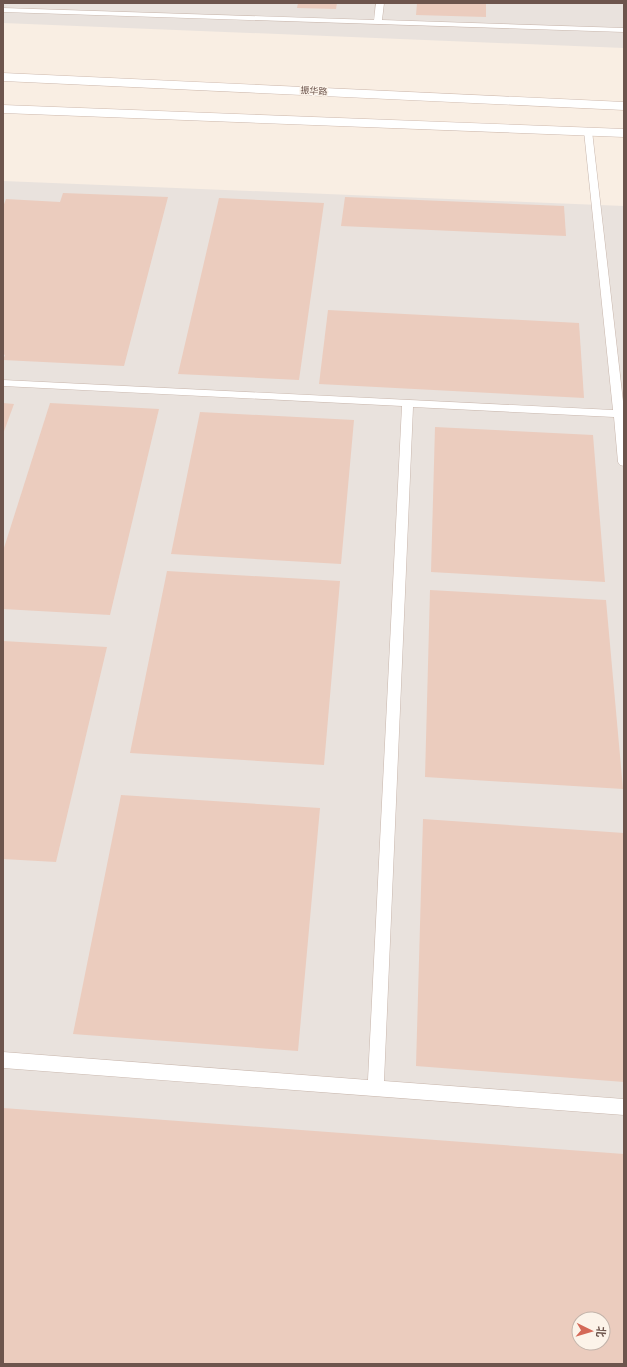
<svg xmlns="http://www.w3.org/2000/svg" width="627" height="1367" viewBox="0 0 627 1367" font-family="'DejaVu Sans','Noto Sans SC',sans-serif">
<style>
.industrial{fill:#e9e2dd;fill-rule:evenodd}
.building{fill:#ebccbe;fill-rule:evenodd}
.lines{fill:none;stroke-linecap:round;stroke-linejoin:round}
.service-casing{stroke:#c8b6ac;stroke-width:1}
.secondary-casing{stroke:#cdb8ac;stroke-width:1}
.service{fill:#fff;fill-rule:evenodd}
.secondary{fill:#fff;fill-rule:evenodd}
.labels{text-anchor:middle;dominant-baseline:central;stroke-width:3;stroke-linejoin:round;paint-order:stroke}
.far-street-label{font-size:9px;fill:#6d554d;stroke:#fcf3e9}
</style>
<rect width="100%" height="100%" fill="#f9eee3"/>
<g class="industrial">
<polygon points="3,3 624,3 624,48 3,23"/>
<path d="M3 181 624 206V1364H3ZM579 1319H603V1343H579Z"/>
</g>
<g class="building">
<polygon points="298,3 337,3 336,9 297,8"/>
<polygon points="417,3 486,3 486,17 416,15"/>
<polygon points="63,193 168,197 124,366 3,360 5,355 3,354 3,207 6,199 60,202"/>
<polygon points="345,197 564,206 566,236 341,226"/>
<polygon points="219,198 324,203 299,380 178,374"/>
<polygon points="328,310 579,323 584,398 319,384"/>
<polygon points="3,403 14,404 3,434"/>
<polygon points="50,403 159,409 110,615 3,609 3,551"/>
<polygon points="200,412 354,420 341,564 171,554"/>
<polygon points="435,427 593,435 605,582 431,572"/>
<polygon points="167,571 340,581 324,765 130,753"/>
<polygon points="430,590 606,600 623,789 425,777"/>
<polygon points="3,641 107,647 56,862 3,859"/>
<polygon points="121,795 320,808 298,1051 73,1034"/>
<polygon points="423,819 624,833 624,1082 416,1066"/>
<path d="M3 1108 624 1154V1364H3ZM579 1319H603V1343H579Z"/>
</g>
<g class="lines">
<g class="service-casing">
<g id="service">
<polygon points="376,3 384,3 382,20 624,28 624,32 3,12 3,8 374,20"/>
<polygon points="588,128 592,131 624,410 624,466 620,465 618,462 614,417 413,407 384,1081 624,1099 624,1115 3,1068 3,1052 368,1080 402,406 3,386 3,380 613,410 584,131"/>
</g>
</g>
<g class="secondary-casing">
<g id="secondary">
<polygon points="3,73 624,102 624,110 3,81"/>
<polygon points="3,105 624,129 624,137 3,113"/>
</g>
</g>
<use href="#service" class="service"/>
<use href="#secondary" class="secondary"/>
</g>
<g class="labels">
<g class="far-street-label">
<text transform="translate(314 91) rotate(3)">振华路</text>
</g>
</g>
<rect width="627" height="1367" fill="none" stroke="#6d554d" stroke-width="8"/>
<g transform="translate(591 1331) rotate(95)"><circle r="19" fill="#fcf3e9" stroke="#c3b4ab"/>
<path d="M0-3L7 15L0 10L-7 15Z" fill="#d46857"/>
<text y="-6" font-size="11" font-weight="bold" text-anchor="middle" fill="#6d554d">北</text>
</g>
</svg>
